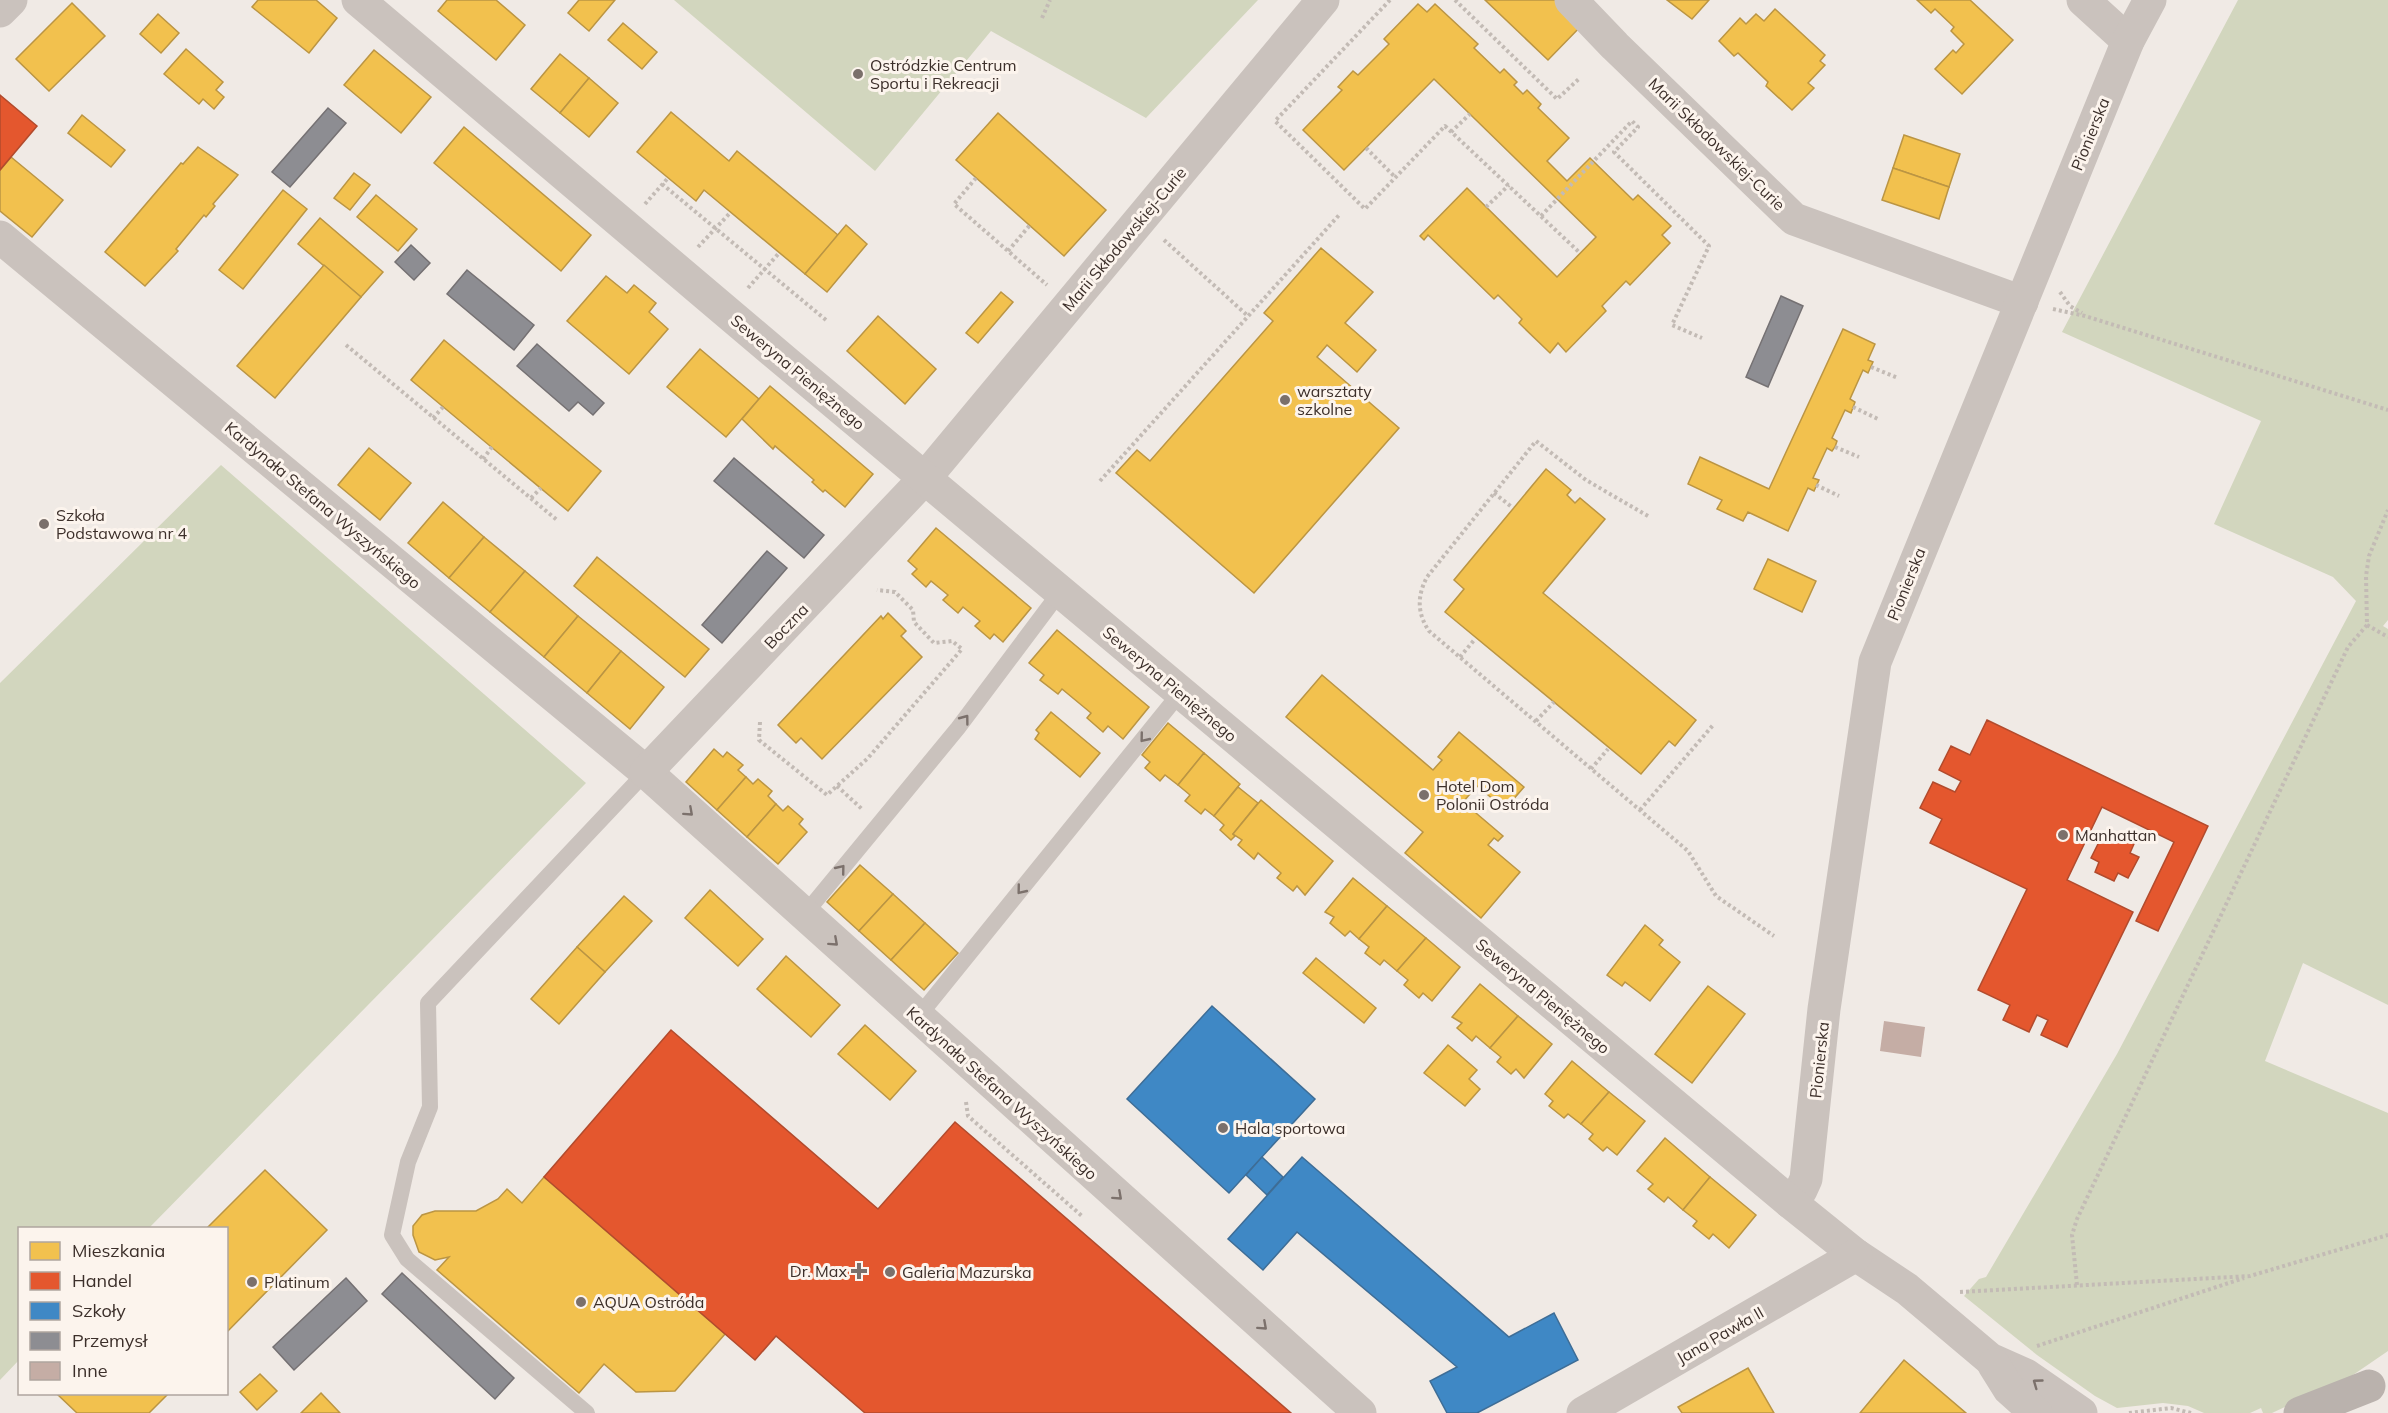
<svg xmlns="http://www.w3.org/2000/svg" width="2388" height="1413" viewBox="0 0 2388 1413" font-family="Mulish,sans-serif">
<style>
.green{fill:#d2d6be}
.homes{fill:#f2c14e;stroke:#bb9543;stroke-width:1.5}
.shops{fill:#e4572e;stroke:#b24b2d;stroke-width:1.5}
.schools{fill:#3f88c5;stroke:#3e6d96;stroke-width:1.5}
.industry{fill:#8d8d92;stroke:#757173;stroke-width:1.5}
.building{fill:#c5ada5}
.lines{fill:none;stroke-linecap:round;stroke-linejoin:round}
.path{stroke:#c3bbb5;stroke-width:4;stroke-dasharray:3 3;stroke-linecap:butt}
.service{stroke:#cac2bd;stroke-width:16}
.minor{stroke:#cac2bd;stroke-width:33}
.tertiary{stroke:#cac2bd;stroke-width:33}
.secondary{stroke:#bab2ad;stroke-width:33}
.oneway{stroke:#7c716c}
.poi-dot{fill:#7b706b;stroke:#fcf4ed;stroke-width:2}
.labels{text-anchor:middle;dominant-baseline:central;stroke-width:6;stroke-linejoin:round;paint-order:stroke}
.poi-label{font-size:16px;fill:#3c2f2a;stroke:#fcf4ed;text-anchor:start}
.street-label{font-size:16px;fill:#3c2f2a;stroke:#fcf4ed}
</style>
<rect width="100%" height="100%" fill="#f0eae5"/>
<g class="green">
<polygon points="674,0 1258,0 1146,118 991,31 875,171"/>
<polygon points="2238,0 2388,0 2388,620 2383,626 2388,629 2388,1005 2303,963 2265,1061 2388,1113 2388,1351 2350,1377 2272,1413 2263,1413 2261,1408 2250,1413 2204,1413 2188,1406 2163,1403 2117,1408 2095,1396 2037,1355 1964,1296 1979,1279 1986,1277 2117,1054 2356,601 2333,577 2214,524 2261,421 2062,332"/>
<polygon points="221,465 586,783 149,1228 20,1228 19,1360 0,1380 0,683"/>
</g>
<g class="homes">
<polygon points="258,0 316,0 337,18 309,53 252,7"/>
<polygon points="447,0 496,0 525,25 496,60 438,11"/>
<polygon points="579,0 615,0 589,31 568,13"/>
<polygon points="1485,0 1556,0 1582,25 1548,60"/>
<polygon points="1667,0 1709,0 1692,19"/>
<polygon points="1917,0 1970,0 2013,40 1962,94 1935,69 1953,50 1956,53 1964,44 1951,31 1954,27 1935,9 1931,13"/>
<polygon points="72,3 105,36 49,91 16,59"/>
<polygon points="1418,4 1427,12 1435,4 1478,44 1474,48 1500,73 1504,69 1517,82 1514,85 1523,94 1527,90 1541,104 1538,108 1569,138 1547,161 1567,181 1590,158 1633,200 1638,195 1671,226 1662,235 1670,243 1630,285 1626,281 1602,306 1606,311 1566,352 1558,343 1550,353 1519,323 1522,319 1498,295 1494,299 1428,235 1424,240 1420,236 1467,188 1557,277 1596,237 1434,79 1344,170 1303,130 1342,90 1338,87 1353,71 1358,75 1389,44 1384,39"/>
<polygon points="1775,9 1825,55 1820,61 1825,65 1808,83 1814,88 1792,110 1766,86 1768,82 1738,53 1734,56 1719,41 1740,18 1746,24 1756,14 1764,21"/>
<polygon points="158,14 179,33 161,53 140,34"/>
<polygon points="623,23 657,52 642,69 608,40"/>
<polygon points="186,49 223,82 216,90 224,97 214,109 203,99 199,104 164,74"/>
<polygon points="374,50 431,97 401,133 344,85"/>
<polygon points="560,54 589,78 560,113 531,89"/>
<polygon points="589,78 618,103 589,137 560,113"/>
<polygon points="671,112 729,161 737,151 838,235 805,274 704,190 696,201 637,152"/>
<polygon points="998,113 1106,210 1064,256 956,160"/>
<polygon points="82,115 125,150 111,167 68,133"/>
<polygon points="464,127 591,235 561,271 434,163"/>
<polygon points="1904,135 1960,154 1949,187 1893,168"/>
<polygon points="198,147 238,175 213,204 215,206 206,217 204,215 176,249 178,251 145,286 105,252 181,163 183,164"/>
<polygon points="11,157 63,200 32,237 0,211 0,170"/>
<polygon points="1893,168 1949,187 1939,219 1882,200"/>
<polygon points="354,173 370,185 350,210 334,198"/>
<polygon points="283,190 307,209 243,289 219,270"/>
<polygon points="376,195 417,229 398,251 357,217"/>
<polygon points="320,218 383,272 361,297 298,244"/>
<polygon points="846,225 867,244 827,292 805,274"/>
<polygon points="1321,248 1373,292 1345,323 1376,350 1357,372 1327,345 1317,357 1399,428 1254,593 1116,473 1137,450 1150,461 1273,321 1264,313"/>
<polygon points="324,265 361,297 275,398 237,366"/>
<polygon points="606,276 627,293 634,285 656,303 649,312 668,329 629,374 567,321"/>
<polygon points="1001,292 1013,302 978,343 966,333"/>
<polygon points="878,316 936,369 905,404 847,351"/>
<polygon points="1843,329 1875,344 1868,360 1873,362 1868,373 1863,370 1850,399 1855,402 1851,413 1845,410 1832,438 1837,441 1835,447 1832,451 1827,448 1813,478 1819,480 1814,491 1808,488 1788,531 1748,512 1743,521 1717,509 1722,500 1688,484 1700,457 1769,489"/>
<polygon points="444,340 601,471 568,511 411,380"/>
<polygon points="700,349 759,399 726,437 667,387"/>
<polygon points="770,386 873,474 845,507 825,490 823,492 812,482 814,480 775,446 773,449 742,419"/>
<polygon points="369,448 411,483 380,520 338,485"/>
<polygon points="1546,469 1571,490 1567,495 1575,503 1580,498 1605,519 1543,593 1696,720 1675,746 1669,741 1641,774 1445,612 1464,589 1454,580"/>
<polygon points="443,502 484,537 449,578 408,543"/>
<polygon points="936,528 1031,608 1003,642 994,634 990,639 975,626 980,621 963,607 958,613 943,600 948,595 931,581 926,587 912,574 917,569 908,561"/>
<polygon points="484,537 525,571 490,612 449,578"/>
<polygon points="597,557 709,649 685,677 574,586"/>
<polygon points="1768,559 1816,581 1802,612 1754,589"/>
<polygon points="525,571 578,616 544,657 490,612"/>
<polygon points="888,613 906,631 901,636 922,657 822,759 801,738 796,743 778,725 881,616 883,619"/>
<polygon points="578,616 621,651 587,693 544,657"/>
<polygon points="1057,630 1149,707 1123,739 1108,726 1103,732 1087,718 1091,713 1062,689 1058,694 1040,680 1044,675 1029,663"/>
<polygon points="621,651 664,687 630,729 587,693"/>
<polygon points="1322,675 1433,770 1442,760 1438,757 1459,732 1524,787 1505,809 1477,786 1463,802 1503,836 1498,841 1494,838 1488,845 1520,872 1481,918 1405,853 1423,832 1286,717"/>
<polygon points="1051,712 1100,753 1080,777 1035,739 1039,733 1036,730"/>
<polygon points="1168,723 1204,753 1178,785 1165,775 1160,781 1145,768 1150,762 1142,755"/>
<polygon points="714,749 723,757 727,752 743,765 738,770 746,777 717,810 686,782"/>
<polygon points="1204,753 1240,784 1214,816 1205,809 1201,814 1185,801 1190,795 1178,785"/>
<polygon points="746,777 753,784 758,779 772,791 768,796 776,804 747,837 717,810"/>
<polygon points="1238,787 1258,803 1233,834 1235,836 1231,840 1220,830 1224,825 1214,816"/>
<polygon points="1261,800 1333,861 1305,895 1297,886 1293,891 1277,878 1281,873 1258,853 1254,859 1238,845 1242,840 1233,834"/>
<polygon points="776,804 783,811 788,806 803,819 799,824 807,832 778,864 747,837"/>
<polygon points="860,865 893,894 859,931 827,902"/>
<polygon points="1353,878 1387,906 1359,939 1350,931 1345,936 1330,923 1334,917 1325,912"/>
<polygon points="710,890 763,939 738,966 685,918"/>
<polygon points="893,894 925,923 891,960 859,931"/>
<polygon points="624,896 652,921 605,972 577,947"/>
<polygon points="1387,906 1426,938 1397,971 1384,960 1380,965 1365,953 1369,947 1359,939"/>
<polygon points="925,923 958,953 924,990 891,960"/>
<polygon points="1645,925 1663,940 1659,945 1680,962 1650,1001 1625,982 1622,986 1607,975"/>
<polygon points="1426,938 1460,967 1432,1001 1423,993 1419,998 1404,985 1408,980 1397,971"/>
<polygon points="577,947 605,972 559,1024 531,999"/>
<polygon points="786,956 840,1005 811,1037 757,989"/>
<polygon points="1316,958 1376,1008 1364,1023 1303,973"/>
<polygon points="1480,984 1518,1016 1490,1048 1476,1036 1472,1041 1457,1028 1462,1023 1452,1017"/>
<polygon points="1708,986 1745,1014 1692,1083 1655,1054"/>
<polygon points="1518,1016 1552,1044 1524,1078 1516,1069 1511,1074 1497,1062 1501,1057 1490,1048"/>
<polygon points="865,1025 916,1071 890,1100 838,1054"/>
<polygon points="1448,1045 1477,1070 1469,1079 1480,1089 1465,1106 1424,1073"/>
<polygon points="1572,1061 1609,1092 1581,1124 1568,1114 1564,1118 1549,1106 1553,1101 1545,1094"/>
<polygon points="1609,1092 1645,1121 1617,1155 1607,1147 1603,1151 1589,1139 1593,1134 1581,1124"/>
<polygon points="1665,1138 1710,1177 1683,1210 1668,1197 1664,1202 1648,1189 1653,1184 1637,1171"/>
<polygon points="265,1170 327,1230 226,1333 226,1228 207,1228"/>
<polygon points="544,1177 725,1334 675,1391 636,1392 604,1364 579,1393 437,1270 449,1257 435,1260 419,1252 413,1235 413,1226 422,1215 435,1211 476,1211 498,1199 507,1189 522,1203"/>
<polygon points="1710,1177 1756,1215 1729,1248 1713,1234 1709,1239 1693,1226 1697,1221 1683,1210"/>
<polygon points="1904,1360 1966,1413 1860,1413"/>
<polygon points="1748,1368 1774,1413 1682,1413 1678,1407"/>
<polygon points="260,1374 277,1391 257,1410 240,1392"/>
<polygon points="321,1393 340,1413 301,1413"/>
<polygon points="57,1394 168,1394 149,1413 77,1413"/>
</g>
<g class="shops">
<polygon points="0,95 37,126 0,170"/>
<polygon points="1987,720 2208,826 2158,931 2136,921 2174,842 2102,807 2067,880 2133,912 2067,1047 2041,1035 2048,1020 2037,1015 2029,1032 2003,1020 2010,1005 1978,990 2027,889 1930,843 1942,819 1920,808 1933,782 1955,792 1961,781 1939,770 1951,746 1970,755"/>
<polygon points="2114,835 2134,844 2130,853 2139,857 2128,878 2118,873 2114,881 2095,872 2099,862 2091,858 2101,838 2110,843"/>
<polygon points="671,1030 878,1209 955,1122 1291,1413 865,1413 776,1336 755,1360 544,1177"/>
</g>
<g class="schools">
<polygon points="1212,1006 1315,1099 1229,1193 1127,1099"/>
<polygon points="1262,1157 1283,1177 1267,1195 1246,1175"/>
<polygon points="1302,1157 1509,1337 1554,1313 1578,1360 1477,1413 1447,1413 1430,1381 1457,1367 1297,1232 1263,1270 1228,1239"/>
</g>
<g class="industry">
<polygon points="328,108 346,123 290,187 272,172"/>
<polygon points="411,245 430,263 414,280 395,262"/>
<polygon points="467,270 534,325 514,350 447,294"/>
<polygon points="1781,296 1803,306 1768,387 1746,377"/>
<polygon points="537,344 604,403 593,415 578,402 569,411 517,366"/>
<polygon points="734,458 824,535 804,558 714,481"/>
<polygon points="767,551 787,568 722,643 702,625"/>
<polygon points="402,1273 514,1378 495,1399 382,1294"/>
<polygon points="346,1278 367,1301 294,1370 273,1347"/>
</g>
<polygon class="building" points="1884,1021 1925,1027 1921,1057 1880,1051"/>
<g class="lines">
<g class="path">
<polyline points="1390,0 1275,121 1365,209 1445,126 1580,253"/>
<polyline points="1455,0 1557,99 1580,78"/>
<polyline points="1042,18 1050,0"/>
<polyline points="1451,132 1470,114"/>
<polyline points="1366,148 1395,177"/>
<polyline points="976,178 954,204 1047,285"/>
<polyline points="662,184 826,320"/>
<polyline points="645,204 668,178"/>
<polyline points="1486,207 1509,185"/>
<polyline points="1541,216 1632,121 1638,127 1614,152 1709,246 1672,325 1702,338"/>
<polyline points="1164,240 1248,316"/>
<polyline points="698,247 730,213"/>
<polyline points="1008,251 1030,225"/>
<polyline points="748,288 779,253"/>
<polyline points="2060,292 2070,306 2082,313"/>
<polyline points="2053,309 2085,316 2388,410"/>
<polyline points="346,345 557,520"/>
<polyline points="1871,367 1898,378"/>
<polyline points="1853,407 1878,419"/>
<polyline points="433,418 443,407"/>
<polyline points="1835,447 1859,457"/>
<polyline points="483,459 492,447"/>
<polyline points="1100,481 1340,214"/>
<polyline points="1816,485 1839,496"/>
<polyline points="1494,493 1513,508"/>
<polyline points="531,498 541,488"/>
<path d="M1648 516 1586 480 1536 441 1427 577C1417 596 1417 613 1429 631L1688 851 1716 896 1774 936"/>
<polyline points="2367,625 2388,637"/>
<polyline points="1460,657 1475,639"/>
<polyline points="1536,721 1554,702"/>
<polyline points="760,722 759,740 827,795 868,758 962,649 952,641 934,643 914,622 913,610 895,592 877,590"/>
<polyline points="1591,769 1608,749"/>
<polyline points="837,786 863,810"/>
<polyline points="1640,810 1714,724"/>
<polyline points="966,1102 968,1116 1083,1217"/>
<polyline points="2077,1285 2072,1235 2077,1219 2348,647 2367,625 2366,576 2369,556 2388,510"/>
<polyline points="1960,1292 2250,1276 2388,1235"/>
<polyline points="2037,1346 2244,1278"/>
<polyline points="2129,1413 2171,1408 2191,1413"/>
</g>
<g class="service">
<polyline points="804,915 958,728 1060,592"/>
<polyline points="918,1017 1180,693"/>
<polyline points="587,1413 407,1259 392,1235 408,1162 430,1107 428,1003 646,772"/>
</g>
<g class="minor">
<polyline points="1571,0 1615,46 1794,219 2022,302"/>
<polyline points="2083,0 2128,41"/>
<polyline points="0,11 11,0"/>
<polyline points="0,237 646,772 1360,1413"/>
<polyline points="646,772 925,478 1323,0"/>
<polyline points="1790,1202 1801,1190 1806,1179 1824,1009 1875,662 2128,41 2150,0"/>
</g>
<g class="tertiary">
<polyline points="358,0 787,363 1790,1202 1856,1255 1907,1289 1990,1359 2026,1375 2081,1413"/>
<polyline points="1994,1365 2009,1389 2036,1413"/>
<polyline points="1583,1413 1856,1255"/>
</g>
<polyline class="secondary" points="2300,1413 2369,1386"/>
</g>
<defs><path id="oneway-chevron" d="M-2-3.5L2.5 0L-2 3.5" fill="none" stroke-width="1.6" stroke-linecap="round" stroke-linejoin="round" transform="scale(1.5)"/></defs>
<g class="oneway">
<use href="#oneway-chevron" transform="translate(965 719) rotate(-53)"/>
<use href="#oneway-chevron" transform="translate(1144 738) rotate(129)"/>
<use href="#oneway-chevron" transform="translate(689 812) rotate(42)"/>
<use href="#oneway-chevron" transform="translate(841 869) rotate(-51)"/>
<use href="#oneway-chevron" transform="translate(1021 890) rotate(129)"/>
<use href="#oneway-chevron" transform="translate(834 942) rotate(42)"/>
<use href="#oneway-chevron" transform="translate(1118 1196) rotate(42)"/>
<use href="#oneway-chevron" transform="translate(1263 1326) rotate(42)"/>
<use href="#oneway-chevron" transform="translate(2037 1383) rotate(-144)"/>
</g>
<g class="poi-dot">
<circle cx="858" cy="74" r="6"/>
<circle cx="1285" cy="400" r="6"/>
<circle cx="44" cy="524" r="6"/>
<circle cx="1424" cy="795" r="6"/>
<circle cx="2063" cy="835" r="6"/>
<circle cx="1223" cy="1128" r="6"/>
<path d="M856 1262h6v6h6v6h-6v6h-6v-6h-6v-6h6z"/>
<circle cx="890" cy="1272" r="6"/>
<circle cx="252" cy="1282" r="6"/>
<circle cx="581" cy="1302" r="6"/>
</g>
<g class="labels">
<g class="poi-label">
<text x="870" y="65">Ostródzkie Centrum<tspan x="870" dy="18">Sportu i Rekreacji</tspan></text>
<text x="1297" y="391">warsztaty<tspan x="1297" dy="18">szkolne</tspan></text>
<text x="56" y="515">Szkoła<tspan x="56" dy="18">Podstawowa nr 4</tspan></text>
<text x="1436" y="786">Hotel Dom<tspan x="1436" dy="18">Polonii Ostróda</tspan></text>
<text x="2075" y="835">Manhattan</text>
<text x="1235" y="1128">Hala sportowa</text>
<text x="847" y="1271" text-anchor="end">Dr. Max</text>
<text x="902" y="1272">Galeria Mazurska</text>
<text x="264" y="1282">Platinum</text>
<text x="593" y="1302">AQUA Ostróda</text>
</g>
<g class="street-label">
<text transform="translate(2090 134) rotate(-68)">Pionierska</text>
<text transform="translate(1717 144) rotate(44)">Marii Skłodowskiej-Curie</text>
<text transform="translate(1124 239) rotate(-50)">Marii Skłodowskiej-Curie</text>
<text transform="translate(798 372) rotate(40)">Seweryna Pieniężnego</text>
<text transform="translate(323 505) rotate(40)">Kardynała Stefana Wyszyńskiego</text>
<text transform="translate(1906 584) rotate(-68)">Pionierska</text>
<text transform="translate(786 626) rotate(-46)">Boczna</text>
<text transform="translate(1170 684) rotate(40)">Seweryna Pieniężnego</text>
<text transform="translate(1543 996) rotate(40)">Seweryna Pieniężnego</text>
<text transform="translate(1819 1060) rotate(-84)">Pionierska</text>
<text transform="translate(1002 1093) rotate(42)">Kardynała Stefana Wyszyńskiego</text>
<text transform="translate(1720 1335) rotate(-30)">Jana Pawła II</text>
</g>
</g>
<rect x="18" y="1227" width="210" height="168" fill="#fcf4ed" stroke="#afa59f" stroke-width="1.5"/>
<rect x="30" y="1242" width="30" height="18" fill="#f2c14e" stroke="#afa59f" stroke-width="1.5"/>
<text x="72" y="1257" font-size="18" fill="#3c2f2a">Mieszkania</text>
<rect x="30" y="1272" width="30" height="18" fill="#e4572e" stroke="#afa59f" stroke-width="1.5"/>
<text x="72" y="1287" font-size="18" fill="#3c2f2a">Handel</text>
<rect x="30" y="1302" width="30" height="18" fill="#3f88c5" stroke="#afa59f" stroke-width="1.5"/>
<text x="72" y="1317" font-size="18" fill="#3c2f2a">Szkoły</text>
<rect x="30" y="1332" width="30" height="18" fill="#8d8d92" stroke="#afa59f" stroke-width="1.5"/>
<text x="72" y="1347" font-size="18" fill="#3c2f2a">Przemysł</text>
<rect x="30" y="1362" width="30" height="18" fill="#c5ada5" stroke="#afa59f" stroke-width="1.5"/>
<text x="72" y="1377" font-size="18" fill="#3c2f2a">Inne</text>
</svg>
